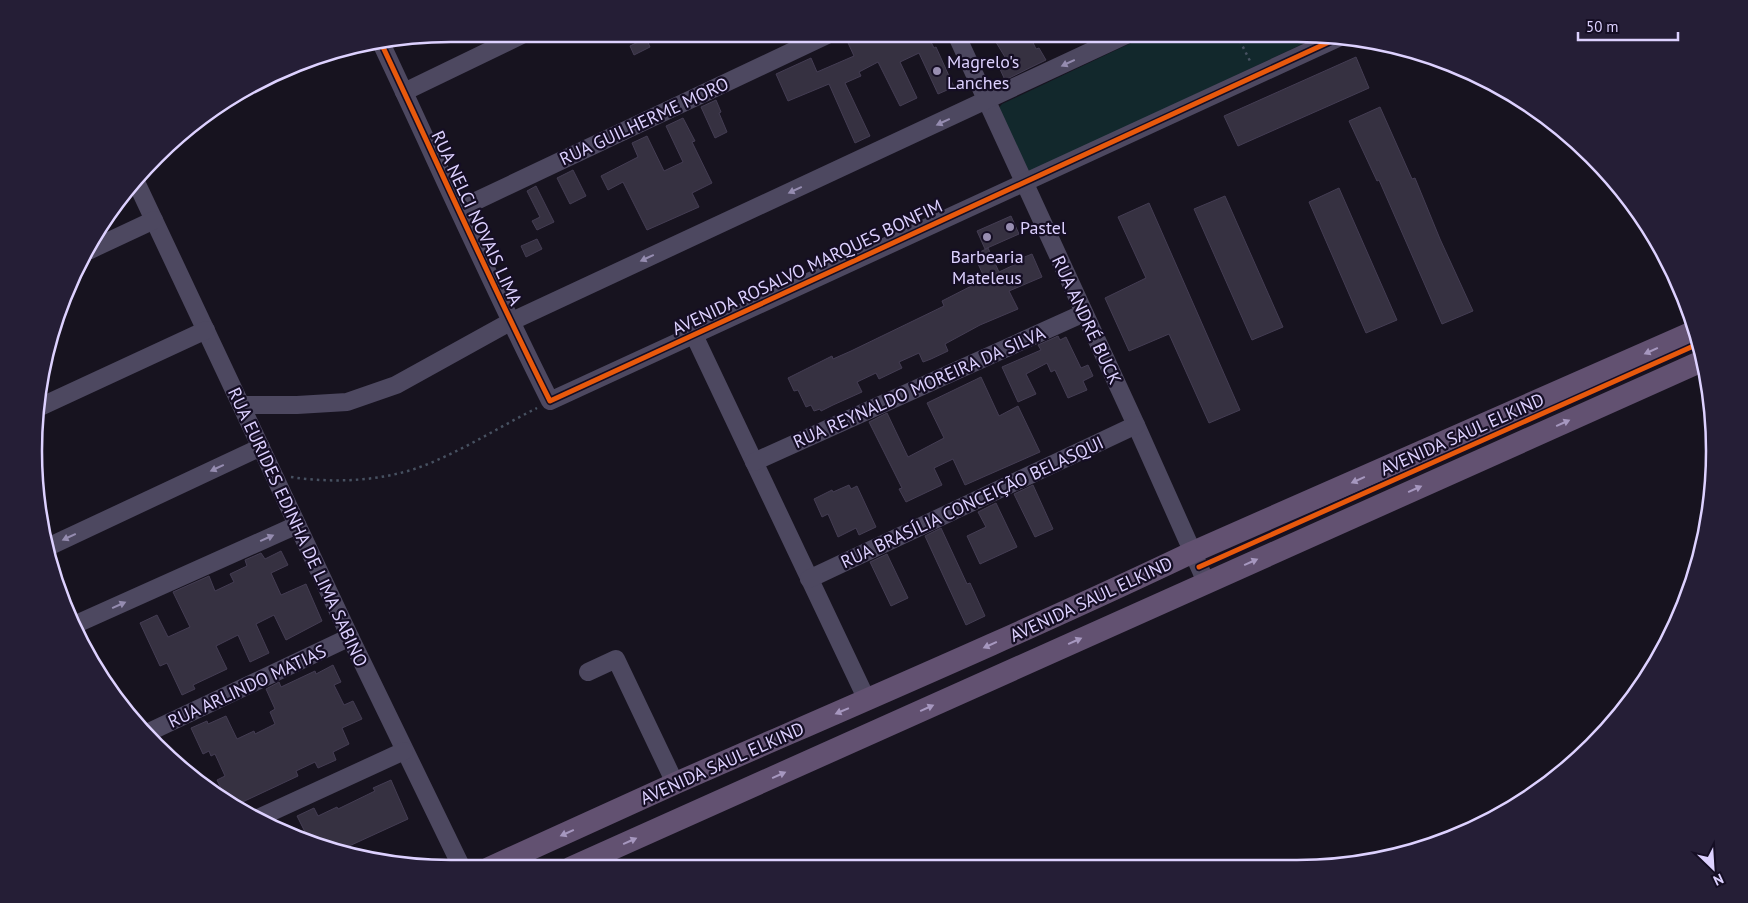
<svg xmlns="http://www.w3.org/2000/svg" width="1748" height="903" viewBox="0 0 1748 903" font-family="'PT Sans',sans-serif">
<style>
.green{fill:#12282c}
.building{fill:#363141;stroke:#443d53}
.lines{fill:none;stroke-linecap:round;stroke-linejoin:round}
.path{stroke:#475161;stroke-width:2.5;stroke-dasharray:2.5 4;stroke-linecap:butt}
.minor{stroke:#4d4860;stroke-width:18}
.major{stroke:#625171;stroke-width:22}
.cycleway-casing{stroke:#150e24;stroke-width:8}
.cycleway{stroke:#e8590c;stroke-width:5}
.oneway{fill:#958cb0}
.oneway2{fill:#a697bf}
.poi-dot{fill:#988eb1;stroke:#150e24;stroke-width:2}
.labels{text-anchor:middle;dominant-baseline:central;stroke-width:4.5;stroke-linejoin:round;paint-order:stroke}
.poi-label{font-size:18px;fill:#ddd1ff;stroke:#150e24;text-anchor:start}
.street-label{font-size:18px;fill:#ddd1ff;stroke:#150e24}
.rim{fill:none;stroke:#ddd1ff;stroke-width:2.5}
</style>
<rect width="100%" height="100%" fill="#17131f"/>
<polygon class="green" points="1150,34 1322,35 1029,172 998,109 1002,104"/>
<g class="building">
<polygon points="844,34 927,34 934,48 936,47 954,87 938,94 919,53 900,62 917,98 900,106 878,62 859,72 861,76 845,83 870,136 855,143 829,84 788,101 776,74 811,58 817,72 854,56"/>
<polygon points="991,34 1029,34 1036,49 1039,48 1046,60 1005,80 999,67 1008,62"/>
<polygon points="646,38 650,47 634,55 630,46"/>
<polygon points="1356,57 1369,88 1238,146 1224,116"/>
<polygon points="716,100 721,112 719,113 727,132 715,138 701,107"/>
<polygon points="1380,107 1412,179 1415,178 1440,239 1473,311 1442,324 1379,180 1377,181 1349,121"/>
<polygon points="683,118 695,141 692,142 712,183 692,193 699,207 647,230 623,182 608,190 601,176 638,157 632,143 647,136 664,171 683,162 666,126"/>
<polygon points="573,170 586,196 570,204 557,178"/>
<polygon points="536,186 554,222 537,230 532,221 540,217 527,191"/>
<polygon points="1339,188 1397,320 1366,333 1309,202"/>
<polygon points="1225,196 1283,327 1252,340 1194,209"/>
<polygon points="1149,203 1240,410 1209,423 1169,334 1129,351 1105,298 1146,278 1118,217"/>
<polygon points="1011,216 1019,234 985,249 977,231"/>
<polygon points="537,239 542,249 526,257 521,246"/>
<polygon points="988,248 999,272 1018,263 1017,260 1032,254 1042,277 1009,291 1018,309 980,325 945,344 948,351 931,359 923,362 919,353 899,362 902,368 879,379 876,373 857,382 862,392 833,405 821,411 820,409 814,411 811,405 806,407 798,390 794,391 788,378 832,356 833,359 851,351 944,306 942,301 985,279 974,255"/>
<polygon points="1058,336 1060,340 1066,337 1081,368 1088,365 1093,376 1083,381 1087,390 1068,398 1055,370 1051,372 1047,363 1026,374 1036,394 1018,402 1002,367 1041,350 1038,345"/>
<polygon points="981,377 999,416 1018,406 1040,452 965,485 953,459 934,468 942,485 906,502 899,489 902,488 869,422 887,413 908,457 944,438 927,403"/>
<polygon points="849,485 851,489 857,486 876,527 859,535 856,528 838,537 828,514 822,517 814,499 832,490 833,492"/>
<polygon points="1033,485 1053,529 1035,537 1014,494"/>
<polygon points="996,503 1017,547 980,564 967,536 986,527 978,512"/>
<polygon points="941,528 967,584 970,583 985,616 966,625 925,536"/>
<polygon points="281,551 288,565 271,573 281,595 306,584 322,621 286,640 274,615 256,624 269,653 250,662 238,635 216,646 227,669 193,685 195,689 182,695 167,663 160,666 140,623 157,615 168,637 190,627 173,592 209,576 215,591 234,582 230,574 247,566 245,560 261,553 265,559"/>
<polygon points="887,554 908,598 891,606 870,562"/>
<polygon points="333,665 341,682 334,685 344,705 353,701 362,719 342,728 349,744 333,752 336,760 318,768 315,762 296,771 298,776 234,806 227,801 217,780 225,776 215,754 211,756 209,751 203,754 191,728 207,721 208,724 226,716 237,739 254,731 255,734 275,724 270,712 275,709 266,689 279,682 281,687 315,671 316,674"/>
<polygon points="391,780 408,819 336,852 310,842 297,816 314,808 318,816 337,807 338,809 375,791 373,788"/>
</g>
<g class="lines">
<g class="path">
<polyline points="1237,35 1251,63"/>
<path d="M291 477C338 484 391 481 435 461 470 446 503 425 537 408"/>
</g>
<g class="minor">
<polyline points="956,34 1136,425 1206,582"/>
<path d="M382 45C438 164 491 284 550 401L1340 37"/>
<polyline points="404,92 524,34"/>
<polyline points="137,184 350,637 462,868"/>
<polyline points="459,209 829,34"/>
<polyline points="90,250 154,220"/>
<polyline points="694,335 867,700"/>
<polyline points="241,405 297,405 347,402 396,385 510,322 1128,34"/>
<polyline points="42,406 206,330"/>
<polyline points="754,462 1084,313"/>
<polyline points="50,546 261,447"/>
<polyline points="809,579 1136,425"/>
<polyline points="74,625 297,525"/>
<polyline points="588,672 616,659 675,783"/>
<polyline points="145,734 350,637"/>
<polyline points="256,819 404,751"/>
</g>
<g class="major">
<path d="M489 868C551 840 613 811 676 783 849 707 1023 633 1193 552L1695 331"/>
<polyline points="570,868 1702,361"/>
</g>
<g class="cycleway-casing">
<g id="cycleway">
<path d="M382 45C438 164 491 284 550 401L1340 37"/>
<polyline points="1199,567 1698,344"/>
</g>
</g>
<use href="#cycleway" class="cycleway"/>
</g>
<defs><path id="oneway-solid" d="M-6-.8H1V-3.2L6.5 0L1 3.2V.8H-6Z" transform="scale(1.25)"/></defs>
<g class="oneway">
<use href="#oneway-solid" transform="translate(1068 63) rotate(155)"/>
<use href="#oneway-solid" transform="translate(943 122) rotate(155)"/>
<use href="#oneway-solid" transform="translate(795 190) rotate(155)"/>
<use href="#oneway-solid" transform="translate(647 258) rotate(155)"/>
<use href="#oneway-solid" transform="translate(217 468) rotate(155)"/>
<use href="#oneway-solid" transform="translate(69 537) rotate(155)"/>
<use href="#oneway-solid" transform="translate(267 538) rotate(-24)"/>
<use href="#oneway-solid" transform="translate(119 605) rotate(-24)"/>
</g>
<g class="oneway2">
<use href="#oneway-solid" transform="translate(1651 351) rotate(156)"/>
<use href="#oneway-solid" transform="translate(1563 423) rotate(-24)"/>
<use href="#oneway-solid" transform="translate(1358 480) rotate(156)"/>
<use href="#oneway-solid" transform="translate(1415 489) rotate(-24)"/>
<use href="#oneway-solid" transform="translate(1251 562) rotate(-24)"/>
<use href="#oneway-solid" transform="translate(1075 641) rotate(-24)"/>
<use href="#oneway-solid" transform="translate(990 645) rotate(156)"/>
<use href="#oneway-solid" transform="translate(927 708) rotate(-24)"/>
<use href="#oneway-solid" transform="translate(842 711) rotate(157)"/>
<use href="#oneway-solid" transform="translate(779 775) rotate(-24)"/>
<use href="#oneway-solid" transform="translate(567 833) rotate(156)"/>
<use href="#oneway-solid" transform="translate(630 841) rotate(-24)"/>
</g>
<g class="poi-dot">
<circle cx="937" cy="71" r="5"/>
<circle cx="1010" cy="227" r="5"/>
<circle cx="987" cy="237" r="5"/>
</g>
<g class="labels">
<g class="poi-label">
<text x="947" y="61">Magrelo's<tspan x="947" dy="21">Lanches</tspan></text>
<text x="1020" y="227">Pastel</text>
<text x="987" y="256" text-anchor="middle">Barbearia<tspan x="987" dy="21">Mateleus</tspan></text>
</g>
<g class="street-label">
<text transform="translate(644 121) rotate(-25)">RUA GUILHERME MORO</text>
<text transform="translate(477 218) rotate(65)">RUA NELCI NOVAIS LIMA</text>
<text transform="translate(807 267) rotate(-25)">AVENIDA ROSALVO MARQUES BONFIM</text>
<text transform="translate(1087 320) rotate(65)">RUA ANDRÉ BUCK</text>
<text transform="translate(919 387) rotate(-24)">RUA REYNALDO MOREIRA DA SILVA</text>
<text transform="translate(1462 434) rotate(-24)">AVENIDA SAUL ELKIND</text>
<text transform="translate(972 502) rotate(-25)">RUA BRASÍLIA CONCEIÇÃO BELASQUI</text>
<text transform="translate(298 527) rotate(65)">RUA EURIDES EDINHA DE LIMA SABINO</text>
<text transform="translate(1091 599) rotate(-25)">AVENIDA SAUL ELKIND</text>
<text transform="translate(247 686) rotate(-25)">RUA ARLINDO MATIAS</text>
<text transform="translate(722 763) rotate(-24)">AVENIDA SAUL ELKIND</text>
</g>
</g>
<path d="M0 0H1748V903H0ZM451 42H1297A409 409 0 0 1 1706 451V451A409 409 0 0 1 1297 860H451A409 409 0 0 1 42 451V451A409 409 0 0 1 451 42Z" fill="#251e36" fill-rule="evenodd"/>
<path class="rim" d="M451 42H1297A409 409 0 0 1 1706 451V451A409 409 0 0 1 1297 860H451A409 409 0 0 1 42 451V451A409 409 0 0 1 451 42Z"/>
<g transform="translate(1713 868) rotate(155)" stroke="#150e24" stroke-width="4" paint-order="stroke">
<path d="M0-4L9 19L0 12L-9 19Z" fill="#ddd1ff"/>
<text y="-8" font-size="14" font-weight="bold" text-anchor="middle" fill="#ddd1ff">N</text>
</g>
<path d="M1578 32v8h100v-8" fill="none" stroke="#ddd1ff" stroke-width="2.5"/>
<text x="1586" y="32" font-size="15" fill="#ddd1ff" stroke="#150e24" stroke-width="4" paint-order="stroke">50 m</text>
</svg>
